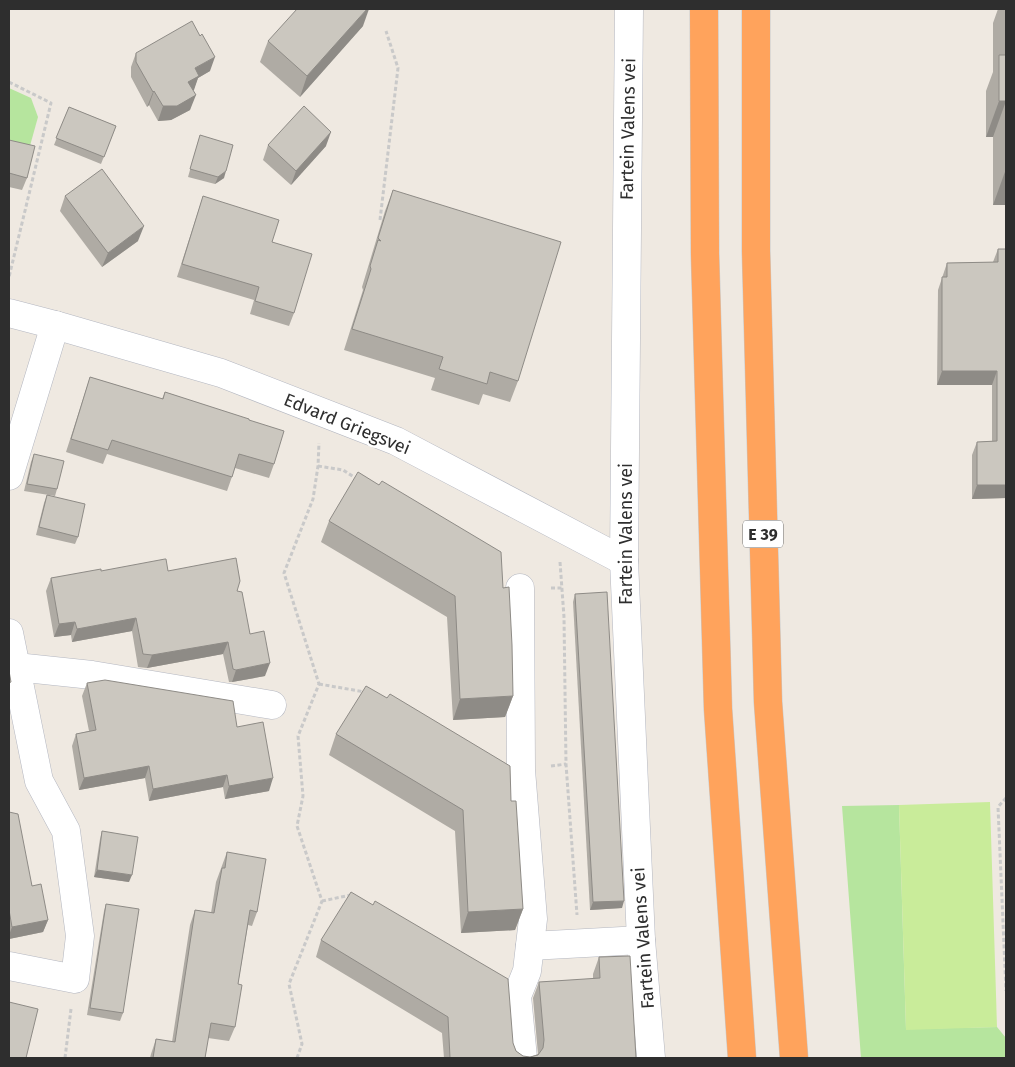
<svg xmlns="http://www.w3.org/2000/svg" width="1015" height="1067" viewBox="0 0 1015 1067" font-family="'Fira Sans',sans-serif">
<style>
.green{fill:#b6e59e}
.pitch{fill:#c9ec9a}
.lines{fill:none;stroke-linecap:round;stroke-linejoin:round}
.minor-casing{stroke:#b4b7c1;stroke-width:29}
.highway-casing{stroke:#c9c9c9;stroke-width:29}
.path{stroke:#c9c9c9;stroke-width:3;stroke-dasharray:4 2.5;stroke-linecap:butt}
.minor{stroke:#fff;stroke-width:28}
.highway{stroke:#ffa35c;stroke-width:28}
.wall{fill:#afaba4}
.shaded-wall{fill:#8e8b86}
.building{fill:#cbc7bf;stroke:#8e8b86}
.labels{text-anchor:middle;dominant-baseline:central;stroke-width:5;stroke-linejoin:round;paint-order:stroke}
.shield{fill:#fff;stroke:#6d6d6d;stroke-width:1}
.shield-label{font-size:16px;font-weight:bold;fill:#2e2e2e}
.street-label{font-size:18px;fill:#2e2e2e;stroke:#fff}
</style>
<rect width="100%" height="100%" fill="#efe9e1"/>
<g class="green">
<polygon points="9,88 31,98 38,117 28,153 9,150"/>
<polygon points="899,805 906,1029 997,1027 1006,1038 1006,1058 861,1058 842,806"/>
</g>
<polygon class="pitch" points="990,802 997,1027 906,1030 899,805"/>
<g class="lines">
<g class="minor-casing">
<g id="minor">
<polyline points="629,9 624,561 641,940 651,1058"/>
<polyline points="9,313 55,325 221,373 396,441 624,561"/>
<polyline points="9,476 55,325"/>
<polyline points="520,588 521,770 533,919 527,971 517,996 523,1058"/>
<polyline points="9,633 39,781 66,831 80,936 75,979 9,966"/>
<polyline points="16,667 92,675 272,705"/>
<polyline points="530,946 641,940"/>
</g>
</g>
<g class="highway-casing">
<g id="highway">
<polyline points="704,9 705,254 718,709 742,1058"/>
<polyline points="756,9 756,251 768,702 794,1058"/>
</g>
</g>
<g class="path">
<polyline points="9,82 51,103 9,277"/>
<polyline points="380,220 398,68 386,31"/>
<polyline points="318,466 343,470 357,479"/>
<polyline points="560,562 564,617 566,764 577,915"/>
<polyline points="551,588 562,588"/>
<polyline points="319,684 365,692"/>
<polyline points="551,766 566,764"/>
<polyline points="1006,798 998,807 1006,991"/>
<polyline points="322,901 351,895"/>
<polyline points="65,1058 71,1009"/>
<polyline points="297,1058 302,1044 289,984 322,901 297,826 303,796 298,736 319,684 284,573 313,499 318,466 319,443"/>
</g>
<use href="#minor" class="minor"/>
<use href="#highway" class="highway"/>
</g>
<g class="wall">
<polygon points="998,9 1006,9 1006,205 993,205 993,137 986,137 986,91 993,72 993,23"/>
<polygon points="363,26 300,97 260,62 268,41"/>
<polygon points="136,53 210,71 198,78 193,91 190,110 171,120 158,121 149,105 147,107 131,77 131,67"/>
<polygon points="69,107 116,126 101,164 54,145"/>
<polygon points="200,135 224,178 215,184 188,177"/>
<polygon points="9,140 27,178 22,190 9,187"/>
<polygon points="268,145 326,146 291,185 263,160"/>
<polygon points="393,190 518,381 510,402 483,394 479,405 431,390 435,378 344,350 363,290 362,287 385,211"/>
<polygon points="65,196 138,241 102,267 60,211"/>
<polygon points="203,196 272,242 294,313 289,326 250,314 254,300 177,277"/>
<polygon points="998,249 1006,498 972,499 972,455 977,442 992,441 992,385 937,385 938,290 947,263 993,262"/>
<polygon points="90,377 162,399 165,392 249,420 274,464 269,478 235,468 227,491 107,454 103,464 66,452"/>
<polygon points="34,454 57,489 55,496 24,491 31,462"/>
<polygon points="47,495 78,537 75,544 36,535 44,503"/>
<polygon points="329,521 503,588 513,696 505,717 453,720 447,617 321,542"/>
<polygon points="101,571 168,571 237,591 250,634 265,676 232,682 229,682 223,654 147,668 138,667 132,631 72,642 71,635 54,637 46,591 51,578"/>
<polygon points="575,594 622,908 590,910 573,602"/>
<polygon points="87,683 237,727 269,791 225,799 223,787 149,801 145,778 79,790 72,746 76,734 89,731 82,696"/>
<polygon points="336,734 511,801 523,909 515,930 461,933 455,831 329,755"/>
<polygon points="9,812 32,886 48,920 43,932 9,939"/>
<polygon points="102,831 129,882 94,877 100,839"/>
<polygon points="227,852 257,912 252,926 248,925 238,984 235,1027 229,1041 208,1038 205,1058 150,1058 151,1054 156,1039 172,1042 190,925 195,910 211,913 216,882"/>
<polygon points="106,904 123,1013 120,1021 87,1015 104,911"/>
<polygon points="321,940 513,1043 516,1051 523,1056 530,1057 538,1054 533,998 539,982 593,979 593,974 599,957 636,1058 444,1058 442,1033 316,957"/>
</g>
<g class="shaded-wall">
<polygon points="367,9 369,9 363,26 300,97 307,76"/>
<polygon points="215,57 210,71 198,78 194,90 183,96 188,82 195,68"/>
<polygon points="154,91 149,105 147,107 153,92"/>
<polygon points="196,95 190,110 171,120 158,121 163,106"/>
<polygon points="999,101 1006,101 993,137 986,137"/>
<polygon points="331,132 326,146 291,185 296,171"/>
<polygon points="1006,169 1006,205 993,205"/>
<polygon points="226,171 224,178 215,184 218,177"/>
<polygon points="144,226 138,241 102,267 108,253"/>
<polygon points="942,371 997,371 992,385 937,385"/>
<polygon points="977,485 1006,485 1006,498 972,499"/>
<polygon points="136,618 132,631 72,642 77,629"/>
<polygon points="75,622 71,635 54,637 59,624"/>
<polygon points="228,642 223,654 147,668 152,655"/>
<polygon points="270,663 265,676 232,682 236,670"/>
<polygon points="513,696 505,717 453,720 460,699"/>
<polygon points="149,766 145,778 79,790 84,778"/>
<polygon points="227,775 223,787 149,801 153,789"/>
<polygon points="273,778 269,791 225,799 229,786"/>
<polygon points="97,870 132,875 129,882 94,877"/>
<polygon points="624,901 622,908 590,910 593,902"/>
<polygon points="523,909 515,930 461,933 468,912"/>
<polygon points="48,920 43,932 9,939 9,935 12,927"/>
</g>
<g class="building">
<polygon points="297,9 367,9 307,76 268,41"/>
<polygon points="1006,9 1006,169 1006,101 999,101 999,55 1006,55"/>
<polygon points="192,21 200,36 202,34 215,57 195,68 199,76 188,82 196,95 177,106 163,106 154,91 153,92 136,62 136,53"/>
<polygon points="304,106 331,132 296,171 268,145"/>
<polygon points="69,107 116,126 104,157 56,138"/>
<polygon points="200,135 233,145 226,171 218,177 190,169"/>
<polygon points="9,140 35,146 27,178 9,173"/>
<polygon points="102,169 144,226 108,253 65,196"/>
<polygon points="393,190 561,242 518,381 490,372 487,384 439,369 443,357 352,329 371,269 370,266 378,240 381,241 378,238"/>
<polygon points="203,196 279,220 272,242 312,254 294,313 255,301 259,287 182,264"/>
<polygon points="998,249 1006,249 1006,485 977,485 977,442 997,441 997,371 942,371 942,277 947,277 947,263 998,262"/>
<polygon points="90,377 163,399 165,392 249,419 249,420 284,431 274,464 239,454 232,477 112,440 108,450 71,439"/>
<polygon points="34,454 64,461 57,489 27,484"/>
<polygon points="358,472 379,485 382,481 501,552 503,588 509,587 512,645 513,696 460,699 455,596 329,521"/>
<polygon points="47,495 85,504 78,537 39,527"/>
<polygon points="236,558 240,581 237,591 242,592 250,634 264,631 270,663 236,670 233,669 228,642 152,655 143,654 136,618 77,629 75,622 59,624 51,578 101,569 101,571 165,559 166,559 168,571"/>
<polygon points="607,592 624,901 593,902 575,594"/>
<polygon points="9,671 11,682 9,683"/>
<polygon points="105,680 233,701 237,727 263,722 273,778 229,786 227,775 153,789 149,766 84,778 76,734 96,730 87,683"/>
<polygon points="366,686 387,698 390,694 510,766 511,801 516,801 523,909 468,912 463,810 336,734"/>
<polygon points="9,812 18,814 32,886 41,884 48,920 12,927 9,910"/>
<polygon points="102,831 138,837 132,875 97,870"/>
<polygon points="227,852 266,859 257,912 250,910 238,984 242,985 235,1027 211,1023 205,1058 153,1058 156,1039 175,1042 195,910 214,913 222,868 225,868"/>
<polygon points="351,892 373,905 375,901 508,979 513,1043 516,1051 523,1056 530,1057 538,1055 543,1048 544,1040 539,982 600,978 599,957 630,956 636,1058 450,1058 448,1017 321,940"/>
<polygon points="106,904 139,909 123,1013 90,1008"/>
<polygon points="9,1002 38,1009 26,1058 9,1058"/>
</g>
<g class="labels">
<rect class="shield" x="743" y="520.5" width="40" height="27" rx="4"/>
<g class="shield-label">
<text x="763" y="534">E 39</text>
</g>
<g class="street-label">
<text transform="translate(628 129) rotate(-89)">Fartein Valens vei</text>
<text transform="translate(347 424) rotate(22)">Edvard Griegsvei</text>
<text transform="translate(626 534) rotate(-90)">Fartein Valens vei</text>
<text transform="translate(643 938) rotate(-94)">Fartein Valens vei</text>
</g>
</g>
<rect width="1015" height="1067" fill="none" stroke="#2e2e2e" stroke-width="20"/>
</svg>
